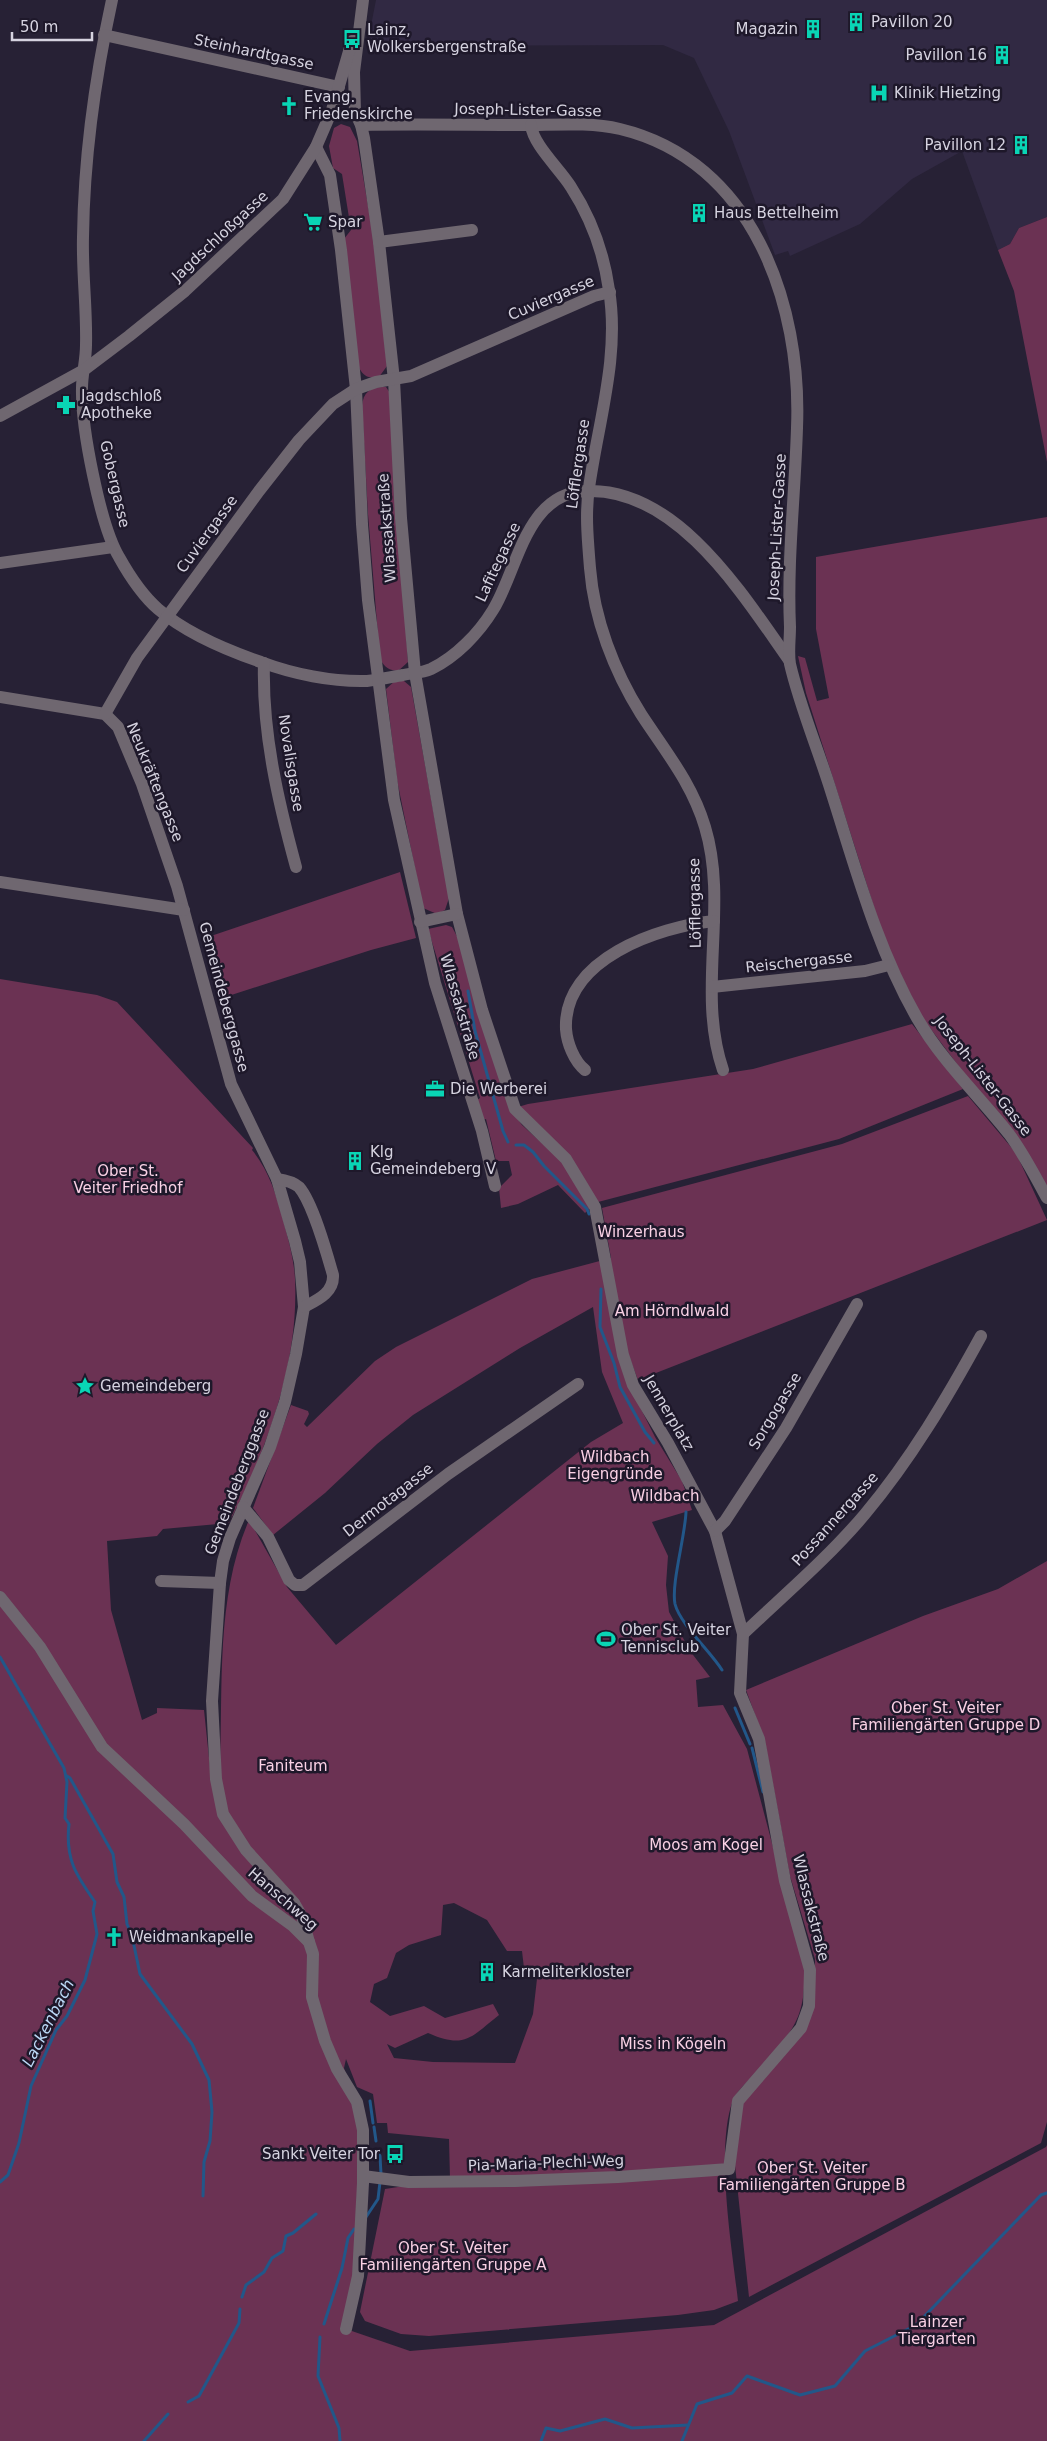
<svg xmlns="http://www.w3.org/2000/svg" width="1047" height="2441" viewBox="0 0 1047 2441" font-family="'DejaVu Sans',sans-serif">
<style>
.built{fill:#312943}
.green{fill:#6b3253;fill-rule:evenodd}
.lines{fill:none;stroke-linecap:round;stroke-linejoin:round}
.stream{stroke:#225789;stroke-width:3}
.minor{stroke:#6f6770;stroke-width:12}
.labels{text-anchor:middle;dominant-baseline:central;stroke-width:5;stroke-linejoin:round;paint-order:stroke}
.poi-label{font-size:15px;fill:#d6d3e0;stroke:#1e182a;text-anchor:start}
.street-label{font-size:15px;fill:#d6d3e0;stroke:#1e182a}
.park-label{font-size:15px;fill:#fad1e5;stroke:#1e182a}
.water-label{font-size:16px;font-style:italic;fill:#bcd9f7;stroke:#1e182a}
</style>
<rect width="100%" height="100%" fill="#272135"/>
<polygon class="built" points="376,0 1047,0 1047,217 1019,228 1010,244 998,250 962,151 912,179 860,224 790,256 788,251 775,255 729,131 694,58 663,45 367,46"/>
<g class="green">
<path d="M341 124 350 127 357 141 375 247 387 366 379 377C369 378 365 378 359 368L344 239 351 230 342 174 333 168 329 146 334 128Z"/>
<polygon points="1047,217 1047,462 1014,291 998,250 1010,244 1019,228"/>
<path d="M386 387 390 393 408 662 398 671C389 670 385 668 380 659L368 514 362 406C363 391 372 386 386 387Z"/>
<polygon points="1047,517 1047,1192 972,1084 921,1016 886,945 806,693 798,656 805,658 817,701 829,698 816,629 816,557"/>
<polygon points="396,680 404,681 411,687 449,898 445,910 437,914 423,908 397,780 386,689"/>
<polygon points="400,872 416,938 371,950 219,999 202,939"/>
<polygon points="446,925 452,927 459,940 513,1113 522,1125 567,1166 591,1207 585,1213 558,1185 518,1204 501,1208 499,1188 512,1175 509,1161 496,1161 486,1119 483,1120 477,1100 480,1098 428,929"/>
<path d="M0 979 97 995 117 1002 253 1148 252 1150C269 1171 276 1194 283 1219 288 1239 294 1258 295 1279 299 1364 267 1449 229 1523L163 1529 157 1536 107 1541 111 1610 142 1720 157 1713V1708L204 1710 211 1777 220 1765C223 1684 216 1596 249 1520L287 1587 336 1645 591 1442 623 1423 602 1372 593 1307 520 1348 413 1415 377 1444 325 1493 273 1535 253 1508 291 1405 308 1411 309 1414 304 1424 307 1427 375 1361 396 1347 532 1279 611 1258 602 1208 842 1144 968 1096 1016 1153 1047 1220 638 1380 627 1351 628 1383 655 1437 682 1481 692 1510 652 1522 668 1556 666 1585 669 1612 690 1651 710 1677 696 1680 698 1707 723 1705 747 1749 804 1964C807 2022 791 2032 755 2074 748 2081 737 2091 733 2100 715 2148 732 2248 738 2301L714 2310 678 2315 429 2336 401 2334 365 2321 360 2312 385 2189 450 2179 449 2139 388 2133 387 2123H377L373 2094 357 2087 346 2059 344 2068 359 2125 355 2261 346 2329 410 2351 714 2325 1046 2147 1047 2145V2441H0ZM454 1903 487 1920 507 1951H522L525 1977 538 1970 533 2014 515 2063 433 2062 394 2058 387 2044 395 2048 428 2033C465 2049 470 2038 499 2015L493 2004 445 2018 424 2006 390 2016 370 2002 374 1984 387 1978 396 1953 409 1945 441 1935 443 1905Z"/>
<polygon points="912,1024 963,1089 839,1139 598,1202 518,1107 528,1104 753,1069"/>
<polygon points="1047,1561 1047,2122 1041,2143 749,2297 735,2165 743,2101 815,2004 815,1959 790,1876 765,1742 746,1690 923,1616 998,1589"/>
</g>
<g class="lines">
<g class="stream">
<polyline points="468,991 475,1031 503,1131 508,1142"/>
<polyline points="516,1145 524,1145 533,1152 544,1166 587,1209 589,1214"/>
<polyline points="601,1289 600,1327 614,1363 620,1387 645,1432 654,1443"/>
<path d="M686 1512C685 1537 671 1584 675 1604 680 1624 711 1652 722 1670"/>
<path d="M0 1657 64 1768 67 1782 65 1818 69 1824C65 1859 76 1875 95 1902L93 1911 97 1934 85 1980 67 2016 56 2030 31 2086 19 2143 8 2175 0 2182"/>
<polyline points="735,1708 750,1744"/>
<polyline points="752,1748 763,1792"/>
<polyline points="67,1776 70,1778 113,1854 117,1882 124,1897 127,1924 132,1936 140,1974 192,2044 209,2080 212,2112 210,2141 204,2162 203,2196"/>
<polyline points="370,2101 373,2123"/>
<polyline points="374,2127 376,2141"/>
<polyline points="377,2151 380,2156 381,2174"/>
<polyline points="366,2217 378,2199 380,2182"/>
<polyline points="242,2297 246,2285 264,2272 272,2258 283,2251 286,2236 293,2233 316,2214"/>
<polyline points="324,2324 342,2268 348,2238 354,2229"/>
<polyline points="320,2337 318,2376 339,2428 340,2441"/>
<polyline points="188,2402 199,2396 239,2323 240,2309"/>
<polyline points="144,2441 168,2414"/>
<polyline points="541,2441 546,2428 560,2431 605,2419 632,2428 688,2425"/>
<polyline points="682,2441 697,2404 732,2393 747,2376 800,2395 835,2386 865,2351 916,2325 1041,2195 1047,2193"/>
</g>
<g class="minor">
<path d="M112 0C95 78 84 157 83 237 82 273 87 309 86 345 86 360 82 374 82 388 81 426 100 525 119 557 129 575 142 595 158 609 186 633 226 650 261 662 293 674 332 682 367 681 379 680 391 677 403 675 412 673 422 673 431 669 456 657 479 633 493 610 518 570 525 493 586 491 677 487 743 595 789 660"/>
<polyline points="363,0 354,72 355,112 361,125 364,138 379,242 394,380 401,518 415,673 457,914 482,1010 515,1109 566,1159 595,1207 623,1355 633,1385 668,1443 715,1531 743,1634 740,1693 759,1739 785,1881 810,1970 809,2006 801,2028 738,2101 729,2169 618,2177 515,2181 409,2182 363,2176"/>
<polyline points="104,35 339,87"/>
<path d="M361 125C415 124 470 125 524 125 555 125 589 122 620 129 753 161 802 304 797 428 795 494 787 561 790 627 790 639 788 653 790 664 800 707 818 749 831 791 856 869 876 946 917 1018 942 1061 979 1096 1009 1134 1024 1154 1035 1176 1047 1198"/>
<path d="M531 125C533 145 560 169 571 187 591 218 604 254 609 290 620 356 598 423 589 488 585 515 588 542 590 568 594 619 614 671 641 714 665 751 692 783 705 827 729 906 696 991 723 1070"/>
<polyline points="316,147 330,175 341,250 356,389 362,524 368,600 394,800 435,983 482,1131 495,1186"/>
<polyline points="379,242 472,230"/>
<polyline points="0,416 84,370 129,336 185,291 283,199 316,147 332,110 352,41"/>
<polyline points="0,563 113,547"/>
<path d="M264 663C262 732 278 801 296 867"/>
<polyline points="0,697 105,714 118,727 142,784 177,886 231,1084 277,1179 295,1241 300,1262 304,1307 296,1354 285,1402 270,1447 230,1538 223,1561 220,1583 212,1701 216,1779 223,1814 246,1850 294,1903 302,1917 309,1942"/>
<polyline points="105,714 137,658 259,491 299,440 333,404 356,389 376,382 411,376 594,296 610,292"/>
<polyline points="0,882 184,910"/>
<polyline points="420,922 457,914"/>
<polyline points="712,987 865,971 889,965"/>
<path d="M585 1070C574 1061 567 1043 566 1029 563 959 658 927 714 921"/>
<path d="M277 1179C284 1180 293 1182 299 1187 313 1203 327 1254 333 1275 334 1293 317 1300 304 1307"/>
<polyline points="243,1507 268,1537 289,1580 295,1585 303,1585 448,1474 578,1384"/>
<polyline points="715,1531 725,1521 786,1428 857,1304"/>
<polyline points="161,1581 220,1583"/>
<polyline points="0,1597 40,1647 102,1747 184,1824 252,1896 293,1926 309,1942 313,1954 312,1997 325,2041 337,2069 357,2102 363,2130 363,2183 358,2276 346,2329"/>
<path d="M743 1634C784 1595 828 1558 865 1514 911 1459 947 1398 981 1336"/>
</g>
</g>
<defs>
<g id="building-bare" transform="scale(1.5)"><path d="M-4-6H4V6H1V3H-1V6H-4ZM-2.5-4.3h1.7v1.8h-1.7ZM.8-4.3h1.7v1.8H.8ZM-2.5-1h1.7V.8h-1.7ZM.8-1h1.7V.8H.8Z" fill="#09d5b5" stroke="#1e182a" stroke-width="2.5" paint-order="stroke"/></g>
<g id="bus-bare" transform="scale(1.5)"><path d="M-5-6H5V4H4V6H2V4H-2V6H-4V4H-5ZM-3.5-4V0h7V-4ZM-3.5 1.2v1.5H-2V1.2ZM2 1.2v1.5H3.5V1.2Z" fill="#09d5b5" stroke="#1e182a" stroke-width="2.5" paint-order="stroke"/></g>
<g id="hospital-bare" transform="scale(1.5)"><path d="M-5-5h3v3.5h4V-5h3V5h-3V1.5h-4V5h-3Z" fill="#09d5b5" stroke="#1e182a" stroke-width="2.5" paint-order="stroke"/></g>
<g id="church-bare" transform="scale(1.5)"><path d="M-1.2-6h2.4v3.5h3.3v2.4h-3.3V6h-2.4V-.1h-3.3v-2.4h3.3Z" fill="#09d5b5" stroke="#1e182a" stroke-width="2.5" paint-order="stroke"/></g>
<g id="supermarket-bare" transform="scale(1.5)"><path d="M-6-5.5h2.5l.6 2H6L4.5 2H-2.5L-4.4-4H-6ZM-1.5 3.2a1.3 1.3 0 1 0 .1 0ZM3 3.2a1.3 1.3 0 1 0 .1 0Z" fill="#09d5b5" stroke="#1e182a" stroke-width="2.5" paint-order="stroke"/></g>
<g id="pharmacy-bare" transform="scale(1.5)"><path d="M-2-6h4v4h4v4h-4v4h-4v-4h-4v-4h4Z" fill="#09d5b5" stroke="#1e182a" stroke-width="2.5" paint-order="stroke"/></g>
<g id="office-bare" transform="scale(1.5)"><path d="M-6-3h4V-5.5h4V-3h4V5H-6ZM-1-4.5V-3h2v-1.5ZM-6 0V1H6V0Z" fill="#09d5b5" stroke="#1e182a" stroke-width="2.5" paint-order="stroke"/></g>
<g id="sight-bare" transform="scale(1.5)"><path d="M0-6L1.8-2.2L6-1.7L2.9 1.2L3.7 5.4L0 3.3L-3.7 5.4L-2.9 1.2L-6-1.7L-1.8-2.2Z" fill="#09d5b5" stroke="#1e182a" stroke-width="2.5" paint-order="stroke"/></g>
<g id="stadium-bare" transform="scale(1.5)"><path d="M0-5a6.5 5 0 1 0 0 10a6.5 5 0 1 0 0-10ZM-3.5-1.8h7v3.6h-7Z" fill="#09d5b5" stroke="#1e182a" stroke-width="2.5" paint-order="stroke"/></g>
</defs>
<g fill-rule="evenodd">
<use href="#building-bare" x="856" y="22"/>
<use href="#building-bare" x="813" y="29"/>
<use href="#bus-bare" x="352" y="39"/>
<use href="#building-bare" x="1002" y="55"/>
<use href="#hospital-bare" x="879" y="93"/>
<use href="#church-bare" x="289" y="106"/>
<use href="#building-bare" x="1021" y="145"/>
<use href="#building-bare" x="699" y="213"/>
<use href="#supermarket-bare" x="313" y="222"/>
<use href="#pharmacy-bare" x="66" y="405"/>
<use href="#office-bare" x="435" y="1089"/>
<use href="#building-bare" x="355" y="1161"/>
<use href="#sight-bare" x="85" y="1386"/>
<use href="#stadium-bare" x="606" y="1639"/>
<use href="#church-bare" x="114" y="1937"/>
<use href="#building-bare" x="487" y="1972"/>
<use href="#bus-bare" x="395" y="2154"/>
</g>
<g class="labels">
<g class="poi-label">
<text x="871" y="22">Pavillon 20</text>
<text x="798" y="29" text-anchor="end">Magazin</text>
<text x="367" y="30">Lainz,<tspan x="367" dy="17">Wolkersbergenstraße</tspan></text>
<text x="987" y="55" text-anchor="end">Pavillon 16</text>
<text x="894" y="93">Klinik Hietzing</text>
<text x="304" y="97">Evang.<tspan x="304" dy="17">Friedenskirche</tspan></text>
<text x="1006" y="145" text-anchor="end">Pavillon 12</text>
<text x="714" y="213">Haus Bettelheim</text>
<text x="328" y="222">Spar</text>
<text x="81" y="396">Jagdschloß<tspan x="81" dy="17">Apotheke</tspan></text>
<text x="450" y="1089">Die Werberei</text>
<text x="370" y="1152">Klg<tspan x="370" dy="17">Gemeindeberg V</tspan></text>
<text x="100" y="1386">Gemeindeberg</text>
<text x="621" y="1630">Ober St. Veiter<tspan x="621" dy="17">Tennisclub</tspan></text>
<text x="129" y="1937">Weidmankapelle</text>
<text x="502" y="1972">Karmeliterkloster</text>
<text x="380" y="2154" text-anchor="end">Sankt Veiter Tor</text>
</g>
<g class="street-label">
<text transform="translate(254 52) rotate(12)">Steinhardtgasse</text>
<text transform="translate(528 110) rotate(1)">Joseph-Lister-Gasse</text>
<text transform="translate(220 236) rotate(-43)">Jagdschloßgasse</text>
<text transform="translate(551 298) rotate(-23)">Cuviergasse</text>
<text transform="translate(578 464) rotate(-82)">Löfflergasse</text>
<text transform="translate(115 484) rotate(77)">Gobergasse</text>
<text transform="translate(777 527) rotate(-87)">Joseph-Lister-Gasse</text>
<text transform="translate(387 528) rotate(-94)">Wlassakstraße</text>
<text transform="translate(207 534) rotate(-54)">Cuviergasse</text>
<text transform="translate(498 562) rotate(-65)">Lafitegasse</text>
<text transform="translate(291 763) rotate(81)">Novalisgasse</text>
<text transform="translate(155 782) rotate(68)">Neukräftengasse</text>
<text transform="translate(695 903) rotate(-91)">Löfflergasse</text>
<text transform="translate(799 962) rotate(-6)">Reischergasse</text>
<text transform="translate(224 997) rotate(75)">Gemeindeberggasse</text>
<text transform="translate(460 1007) rotate(74)">Wlassakstraße</text>
<text transform="translate(983 1076) rotate(52)">Joseph-Lister-Gasse</text>
<text transform="translate(775 1411) rotate(-59)">Sorgogasse</text>
<text transform="translate(669 1413) rotate(60)">Jennerplatz</text>
<text transform="translate(237 1482) rotate(-69)">Gemeindeberggasse</text>
<text transform="translate(388 1500) rotate(-38)">Dermotagasse</text>
<text transform="translate(835 1519) rotate(-48)">Possannergasse</text>
<text transform="translate(283 1899) rotate(41)">Hanschweg</text>
<text transform="translate(811 1908) rotate(76)">Wlassakstraße</text>
<text transform="translate(546 2163) rotate(-2)">Pia-Maria-Plechl-Weg</text>
</g>
<g class="park-label">
<text x="128" y="1171">Ober St.<tspan x="128" dy="17">Veiter Friedhof</tspan></text>
<text x="641" y="1232">Winzerhaus</text>
<text x="672" y="1311">Am Hörndlwald</text>
<text x="615" y="1457">Wildbach<tspan x="615" dy="17">Eigengründe</tspan></text>
<text x="665" y="1496">Wildbach</text>
<text x="946" y="1708">Ober St. Veiter<tspan x="946" dy="17">Familiengärten Gruppe D</tspan></text>
<text x="293" y="1766">Faniteum</text>
<text x="706" y="1845">Moos am Kogel</text>
<text x="673" y="2044">Miss in Kögeln</text>
<text x="812" y="2168">Ober St. Veiter<tspan x="812" dy="17">Familiengärten Gruppe B</tspan></text>
<text x="453" y="2248">Ober St. Veiter<tspan x="453" dy="17">Familiengärten Gruppe A</tspan></text>
<text x="937" y="2322">Lainzer<tspan x="937" dy="17">Tiergarten</tspan></text>
</g>
<g class="water-label">
<text transform="translate(48 2023) rotate(-63)">Lackenbach</text>
</g>
</g>
<path d="M12 32v8h80v-8" fill="none" stroke="#d6d3e0" stroke-width="2.5"/>
<text x="20" y="32" font-size="15" fill="#d6d3e0" stroke="#1e182a" stroke-width="4" paint-order="stroke">50 m</text>
</svg>
